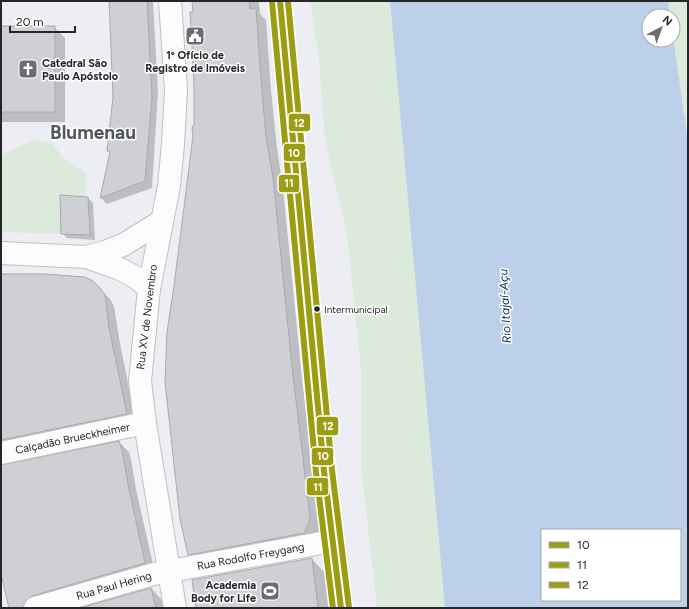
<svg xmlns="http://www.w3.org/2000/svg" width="689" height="609" viewBox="0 0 689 609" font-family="Figtree,sans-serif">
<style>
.green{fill:#dceadb}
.water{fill:#bcd0e9;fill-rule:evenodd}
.shadow{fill:#0003}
.building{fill:#ced0d4;stroke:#a8aaaf}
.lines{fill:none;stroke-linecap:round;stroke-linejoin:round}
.minor-casing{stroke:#bfc1c6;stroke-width:24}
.major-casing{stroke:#bfc1c6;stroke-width:24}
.minor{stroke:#fcfcfd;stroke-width:22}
.major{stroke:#fcfcfd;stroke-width:22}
.bus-1-casing{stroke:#fff;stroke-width:9}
.bus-2-casing{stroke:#fff;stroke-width:9}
.bus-3-casing{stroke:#fff;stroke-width:9}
.bus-1{stroke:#9c9d13;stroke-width:6}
.bus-2{stroke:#9c9d13;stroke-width:6}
.bus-3{stroke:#9c9d13;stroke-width:6}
.bus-dot{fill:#24262a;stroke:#fff;stroke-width:1.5}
.labels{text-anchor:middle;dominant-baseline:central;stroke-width:3;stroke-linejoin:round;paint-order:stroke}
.bus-label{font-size:10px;fill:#24262a;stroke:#fff;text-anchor:start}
.poi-label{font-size:11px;font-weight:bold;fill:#24262a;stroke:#fff}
.street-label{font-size:11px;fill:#24262a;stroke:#fff}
.water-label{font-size:12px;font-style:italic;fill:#052d55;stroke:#fff}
.town-label{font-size:19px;font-weight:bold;fill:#52565f;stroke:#fff}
.line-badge{stroke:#fff;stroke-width:1.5}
.badge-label{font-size:11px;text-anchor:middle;font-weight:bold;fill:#fff}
</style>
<rect width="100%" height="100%" fill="#eceef4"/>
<g class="green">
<polygon points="310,1 390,1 445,608 377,608 361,466 361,370 347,234 325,141 319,59"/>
<polygon points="668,1 688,1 688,140 673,37 673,16 670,16"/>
<polygon points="33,140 52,143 63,158 86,173 86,197 60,196 61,234 1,232 1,155"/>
</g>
<path class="water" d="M390 1H668L670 16H649V40H673V37L688 140V608H445ZM542 530H680V600H542Z"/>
<g class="shadow">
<polygon points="110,1 153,1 158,92 152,188 107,204 101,198 110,153 108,151 114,97"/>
<polygon points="193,1 259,1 260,14 266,20 271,90 277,148 283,189 302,378 320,528 319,536 199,565 188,555 175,287 195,124"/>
<polygon points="1,27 54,27 65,38 65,122 1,122"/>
<polygon points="88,198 93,203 95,240 67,238 62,233"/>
<polygon points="1,274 93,282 110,299 114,306 119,338 136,424 1,456"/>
<polygon points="119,442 129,452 131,460 137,494 155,573 17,608 1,570 1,466"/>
<polygon points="312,559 326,574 331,608 197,608"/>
<polygon points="152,589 162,600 164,608 85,608"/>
</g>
<g class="building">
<polygon points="109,1 147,1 152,97 145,181 100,198 110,152 107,151 113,97"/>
<polygon points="192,1 249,1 250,9 256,8 261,79 266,137 273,177 292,367 310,517 308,525 304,533 188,555 180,519 165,382 167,332 174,286 193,136 192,128 194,124 194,83 190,12 193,12"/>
<rect x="1" y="26" width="54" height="86"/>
<polygon points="60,195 88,197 90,235 61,234"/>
<polygon points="1,274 44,274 85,277 93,281 100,288 105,295 109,328 127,414 1,440"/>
<polygon points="119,441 122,450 128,484 145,563 32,596 26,600 23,608 9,608 1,574 1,465"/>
<polygon points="312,558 318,608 196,608 192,580"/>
<polygon points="151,588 156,608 80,608"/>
</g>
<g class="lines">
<g class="minor-casing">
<g id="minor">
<polyline points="170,1 176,90 173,144 169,186 149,289 140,381 145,423 175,608"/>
<polyline points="1,253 86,257 120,269 137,278 149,289"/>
<polyline points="86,257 105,252 123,245 162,221"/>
<path id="s1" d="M1 453 145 423"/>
<path id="s2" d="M35 608 154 574 332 541"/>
</g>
</g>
<g class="major-casing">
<polyline id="major" points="280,1 324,471 341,608"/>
</g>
<use href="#minor" class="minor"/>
<use href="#major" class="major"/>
<g class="bus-1-casing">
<polyline id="bus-1" points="280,1 324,471 341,608"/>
</g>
<g class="bus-2-casing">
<polyline id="bus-2" points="272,2 316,472 333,608"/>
</g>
<g class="bus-3-casing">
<polyline id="bus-3" points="288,1 332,470 349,607"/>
</g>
<use href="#bus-1" class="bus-1"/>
<use href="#bus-2" class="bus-2"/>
<use href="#bus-3" class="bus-3"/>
</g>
<defs>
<g id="civic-square" transform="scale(1)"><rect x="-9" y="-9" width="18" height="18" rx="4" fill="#6a6c71" stroke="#fff"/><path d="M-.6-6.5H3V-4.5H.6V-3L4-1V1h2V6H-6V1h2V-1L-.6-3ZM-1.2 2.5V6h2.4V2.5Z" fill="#fff"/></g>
<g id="church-square" transform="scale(1)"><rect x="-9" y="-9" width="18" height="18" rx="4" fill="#6a6c71" stroke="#fff"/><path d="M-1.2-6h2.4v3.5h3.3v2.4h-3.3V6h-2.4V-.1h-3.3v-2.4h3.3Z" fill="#fff"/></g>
<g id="stadium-square" transform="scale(1)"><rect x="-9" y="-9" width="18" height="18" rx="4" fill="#6a6c71" stroke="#fff"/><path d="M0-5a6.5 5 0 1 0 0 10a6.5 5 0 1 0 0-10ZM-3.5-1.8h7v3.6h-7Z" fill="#fff"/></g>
</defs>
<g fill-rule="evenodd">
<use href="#civic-square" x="195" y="36"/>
<use href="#church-square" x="28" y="69"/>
<use href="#stadium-square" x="270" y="591"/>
</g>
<circle class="bus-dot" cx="317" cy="309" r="3.5"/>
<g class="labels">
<g class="bus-label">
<text x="324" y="309">Intermunicipal</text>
</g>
<g class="poi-label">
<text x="195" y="55">1º Ofício de<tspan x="195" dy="13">Registro de Imóveis</tspan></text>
<text x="42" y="63" text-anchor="start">Catedral São<tspan x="42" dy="13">Paulo Apóstolo</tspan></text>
<text x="256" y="585" text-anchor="end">Academia<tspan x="256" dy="13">Body for Life</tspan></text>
</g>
<g class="street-label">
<text transform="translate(147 317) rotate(-83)">Rua XV de Novembro</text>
<text stroke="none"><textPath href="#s1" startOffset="73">Calçadão Brueckheimer</textPath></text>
<text stroke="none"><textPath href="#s2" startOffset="222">Rua Rodolfo Freygang</textPath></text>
<text stroke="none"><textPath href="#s2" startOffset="82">Rua Paul Hering</textPath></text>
</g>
<g class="water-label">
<text transform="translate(505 306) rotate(-93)">Rio Itajaí-Açu</text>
</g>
<g class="town-label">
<text x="93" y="132">Blumenau</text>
</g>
</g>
<g class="line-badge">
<rect x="288" y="113" width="23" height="19" rx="4" fill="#9c9d13"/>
<rect x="283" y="143" width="23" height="19" rx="4" fill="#9c9d13"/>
<rect x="278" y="174" width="22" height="19" rx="4" fill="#9c9d13"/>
<rect x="316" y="416" width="23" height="20" rx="4" fill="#9c9d13"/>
<rect x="311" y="447" width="23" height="19" rx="4" fill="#9c9d13"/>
<rect x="306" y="477" width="23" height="19" rx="4" fill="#9c9d13"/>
</g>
<g class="badge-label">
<text x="299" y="127">12</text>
<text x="294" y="157">10</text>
<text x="289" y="187">11</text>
<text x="328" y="430">12</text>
<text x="323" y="460">10</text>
<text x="318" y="491">11</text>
</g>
<rect width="689" height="609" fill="none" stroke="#24262a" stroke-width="4"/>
<rect x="541" y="529" width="140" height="72" fill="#ffffff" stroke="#a7a8aa"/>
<rect x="549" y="542" width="20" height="6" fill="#9c9d13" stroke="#a7a8aa"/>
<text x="577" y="549" font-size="12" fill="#24262a">10</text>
<rect x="549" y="562" width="20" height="6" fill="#9c9d13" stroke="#a7a8aa"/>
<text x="577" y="569" font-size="12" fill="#24262a">11</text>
<rect x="549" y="582" width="20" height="6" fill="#9c9d13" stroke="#a7a8aa"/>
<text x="577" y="589" font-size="12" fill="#24262a">12</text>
<g transform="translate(661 28) rotate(41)"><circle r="19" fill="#ffffff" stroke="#a7a8aa"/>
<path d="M0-3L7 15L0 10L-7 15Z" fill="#6a6c71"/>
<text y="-6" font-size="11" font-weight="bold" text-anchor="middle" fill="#24262a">N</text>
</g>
<path d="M10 26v6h65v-6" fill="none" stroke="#24262a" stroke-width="2"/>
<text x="16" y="26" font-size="12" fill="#24262a" stroke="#ffffff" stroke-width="3" paint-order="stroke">20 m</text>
</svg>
